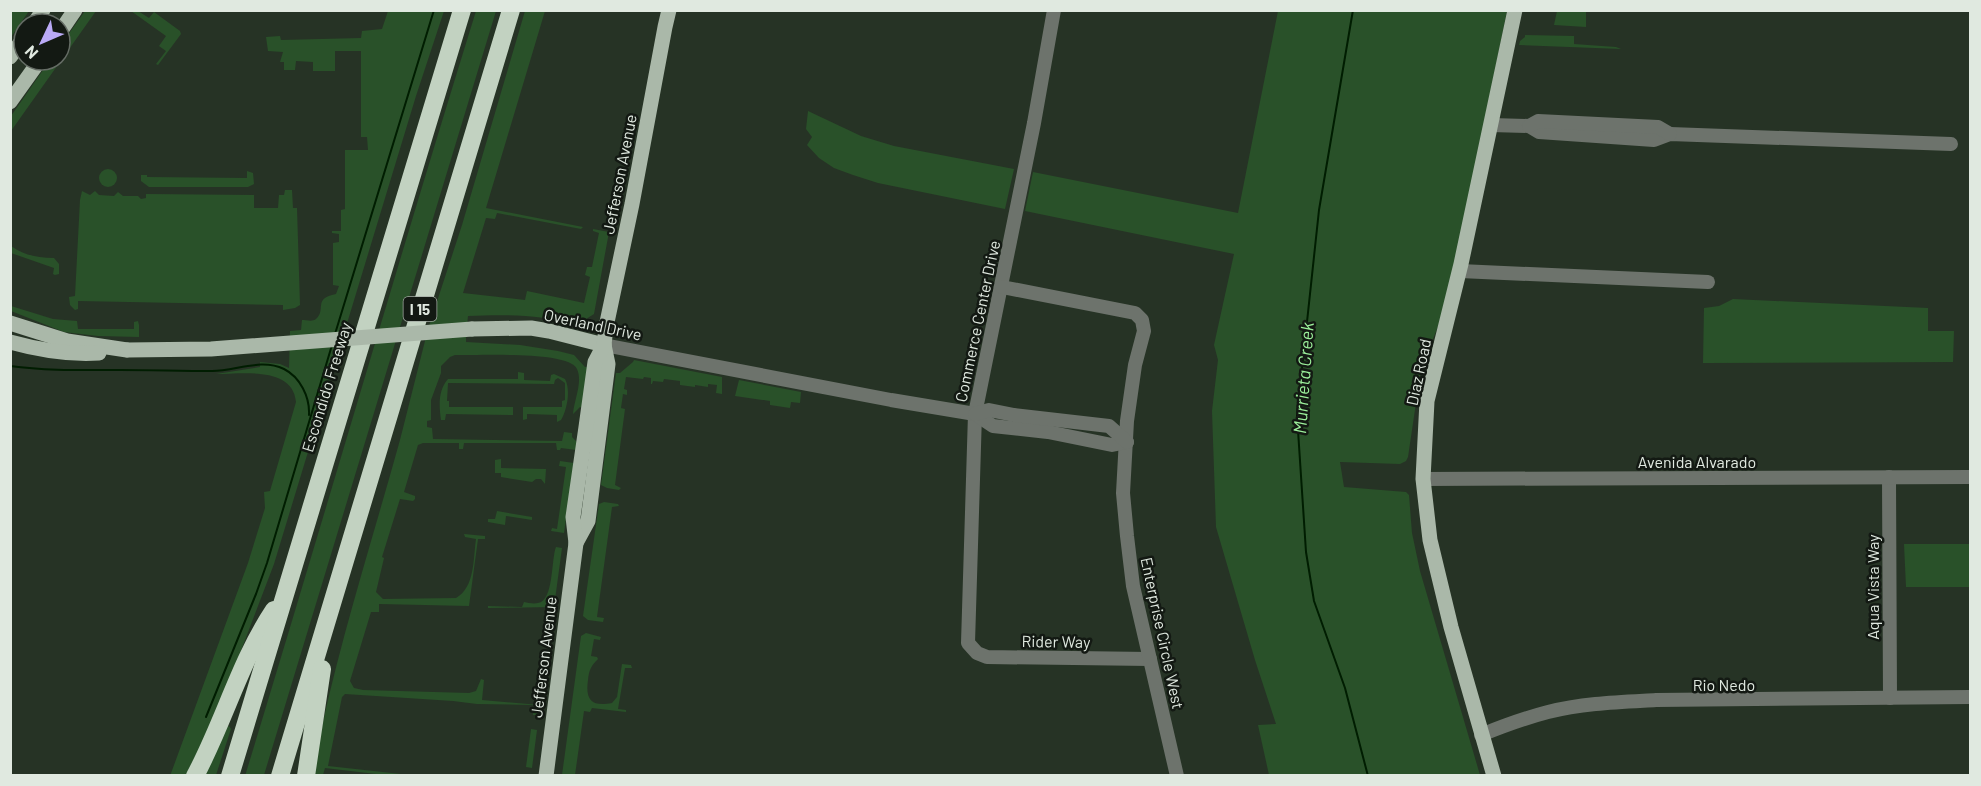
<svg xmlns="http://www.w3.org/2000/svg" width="1981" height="786" viewBox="0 0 1981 786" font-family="Barlow,sans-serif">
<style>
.green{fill:#295129}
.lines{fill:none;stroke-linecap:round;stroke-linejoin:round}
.stream{stroke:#001d01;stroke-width:2}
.minor{stroke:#6d736c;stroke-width:14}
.major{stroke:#aab8a9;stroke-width:15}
.highway{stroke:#c2d2c1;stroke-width:18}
.major-bridge{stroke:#aab8a9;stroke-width:15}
.labels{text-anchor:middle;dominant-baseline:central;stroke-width:5;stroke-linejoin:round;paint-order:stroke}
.shield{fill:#131913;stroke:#a2aba2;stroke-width:1.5}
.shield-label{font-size:15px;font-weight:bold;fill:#e0e9e0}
.street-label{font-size:16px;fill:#e0e9e0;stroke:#131913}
.water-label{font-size:18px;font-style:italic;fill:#9cf09b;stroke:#131913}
</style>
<rect width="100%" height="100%" fill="#263325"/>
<g class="green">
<polygon points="11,10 29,11 11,37 10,11"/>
<polygon points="85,11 96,11 11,131 11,116 50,60 60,60 60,46"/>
<polygon points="131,11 138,11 149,18 154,12 180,31 181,34 158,65 156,64 166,51 159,46 166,36"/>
<path d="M388 11H444L416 96 274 564 218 711 186 775 170 776 248 563 265 508 264 492 270 491 296 402C293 366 242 374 216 374L260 367V362L280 364 289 368 290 331 301 330 302 320C306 320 313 322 316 319 327 309 312 299 336 294L339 286 333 285V243L339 242V234L332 233V231H341V210L345 209V150H368L367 137H361V51H335V71H313V62L296 61 295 70H284V62H280L283 52 268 51 266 37 280 36 281 40 361 38 362 31 382 29Z"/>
<path d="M476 11H496L264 775 245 776C323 521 397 265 476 11Z"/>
<path d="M525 11H545L486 208 583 227 581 229 497 213 495 219 486 218 463 293 525 300 527 291 584 303 590 277 585 275 587 267H592L599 233 593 231V229L609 232 594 314 578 324C540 315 507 314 468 316L467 326 428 329 462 225Z"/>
<polygon points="1278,11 1507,11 1447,304 1421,369 1408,457 1406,461 1400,464 1340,462 1344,487 1406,492 1409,495 1412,533 1420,571 1480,775 1269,775 1258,725 1276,724 1255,660 1216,527 1212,411 1218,360 1214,345 1234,254 1025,211 1033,172 1238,213"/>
<polygon points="1557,11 1586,12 1586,27 1554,25"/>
<polygon points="1525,35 1574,36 1574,44 1616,47 1621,49 1519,45 1520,41 1525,37"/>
<polygon points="808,111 861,136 894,146 1014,169 1005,209 878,183 853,175 834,168 819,158 807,145 812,137 806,129"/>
<circle cx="108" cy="178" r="9"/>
<polygon points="247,171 253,173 254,184 248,187 149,187 141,181 141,175 147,175 147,177 247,178"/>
<polygon points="285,190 292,190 293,208 297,208 300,305 295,308 283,310 283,305 78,301 78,309 75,310 70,305 69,297 75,296 80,200 82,191 90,195 95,191 99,195 114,196 118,192 123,196 138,196 141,199 146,198 146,194 254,195 254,208 278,208 279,195 284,195"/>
<path d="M11 246C24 255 37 258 54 258L59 264V274L55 275 53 274 54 268 11 253Z"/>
<polygon points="1733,299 1928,308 1928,331 1954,331 1953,362 1703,363 1704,308 1719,306"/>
<polygon points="11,306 53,319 77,321 78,329 134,329 134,322 138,321 139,325 139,337 98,336 64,332 11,311"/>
<path d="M466 331V342L520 345 558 351 574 355 585 367H589L582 408 580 407 573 414C574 400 583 382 577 369 569 350 476 356 455 355L450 357 441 366V373L431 400V420L427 421V427L432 428 433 439 562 441 564 432 572 433V437L577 442 576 450 561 448 560 450H557L556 443H464L463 449H459V443H423L418 445 404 492 415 496V499L413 501 400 499 382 557 384 558 376 592 383 599 456 598C475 587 473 560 476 539L465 537 464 534 485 536V539H478L469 606 379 604V612H371L350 681 354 688 363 690 469 693 476 691 481 679 484 680 482 700 540 705 539 715H533L534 705 477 704 453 701 345 694 342 697 328 766 410 775H384L325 768 323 775 312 776C333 661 369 552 400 440 409 404 418 369 427 333Z"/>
<polygon points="634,360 722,377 722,394 716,393 717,385 708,384 708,387 695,385 695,387 680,385 680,381 664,379 663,382 653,381 652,384 651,384 651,378 644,377 643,379 626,377 624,389 627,390 627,395 623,394 621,408 625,409 615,485 621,488 619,490 607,488 601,485 616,373 620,373 633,362"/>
<path d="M518 372 524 373V380L550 381 551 375 554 374 565 379C571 390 567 410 561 420L557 422V415L527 414V419L523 420V407H562V401L565 400V383L558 378 555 380 554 384 448 383 447 401H449V407H513V415L446 414 445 420H441C439 406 438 390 448 379H518Z"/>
<polygon points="739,380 801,392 800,403 791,402 790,408 770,405 770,401 735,396"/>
<polygon points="501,459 501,468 546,469 545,484 541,479 536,479 532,482 501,477 501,473 495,473 495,460"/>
<polygon points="560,461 574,463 564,533 551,531 552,528 557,529 566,467 559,466"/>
<polygon points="604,502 618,504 619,506 612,507 597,617 604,618 603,622 588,620 583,616 599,504"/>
<polygon points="497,511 532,517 532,520 506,516 505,525 488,522 488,519 495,519"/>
<polygon points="1904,544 1970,544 1970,587 1906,587"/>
<path d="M556 547 562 548 554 607 488 608V606L522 607 524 602C528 603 534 604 538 603 554 601 551 559 556 547Z"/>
<path d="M586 633 601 637 600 640 594 639 591 656 597 657 598 659C591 666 589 670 588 680 585 700 592 707 612 703L617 697 622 664 631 665 632 668H625L618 709 626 710V712L592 708 590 712 584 711 575 775H562L581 636Z"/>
<polygon points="229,726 231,729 216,775 204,776 226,727"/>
<polygon points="531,729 537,730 532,768 526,767"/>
</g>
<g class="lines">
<g class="stream">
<polyline points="1353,10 1319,210 1297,415 1306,552 1314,601 1345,688 1368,776"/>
<polyline points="335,334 434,10"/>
<path d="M10 366C47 371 83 370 120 370 151 370 181 371 212 371 236 371 261 358 284 369 300 377 310 397 309 415"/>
<polyline points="206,717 256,594 267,563 332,345"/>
</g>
<g class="minor">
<polyline points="1054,10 1034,123 975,414 968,643 977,653 987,657 1150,659"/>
<polyline points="1491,125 1529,126 1539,132 1654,140 1670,134 1951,144"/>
<polyline points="1529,126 1538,121 1658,127 1670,134"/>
<polyline points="1460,271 1708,282"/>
<polyline points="1002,287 1135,313 1142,320 1144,331 1135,365 1127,421 1123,493 1127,536 1133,586 1177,776"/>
<polyline points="604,345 891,400 975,414 993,426 1048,432 1112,445 1127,442"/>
<polyline points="975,414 989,410 1014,415 1109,426 1127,442"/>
<polyline points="1889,477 1890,698"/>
<polyline points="1423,479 1970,477"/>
<path d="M1481 735C1503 726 1525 718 1548 712 1583 703 1620 702 1656 700L1970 697"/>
</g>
<g class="major">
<polyline points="34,24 43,10"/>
<polyline points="60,32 75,10"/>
<polyline points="10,57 24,38"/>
<polyline points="10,102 40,60"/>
<polyline points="10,323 67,341 127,350"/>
<polyline points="472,329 531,328 549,331 604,345"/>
<path d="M10 342C39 350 70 355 99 353"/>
<polyline points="576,543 588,521 608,364 604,345 606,327 632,204 665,27 669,10"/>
<polyline points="546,776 576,543 573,517 586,427 595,362 604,345"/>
<polyline points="1494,776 1451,627 1430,540 1423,479 1427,401 1461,264 1515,10"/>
</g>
<g class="highway">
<path d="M195 776C224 722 240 661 274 610"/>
<polyline points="230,776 462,10"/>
<polyline points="280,776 511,10"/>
<polyline points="306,776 322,669"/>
</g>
<polyline class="major-bridge" points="127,350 211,349 472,329"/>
</g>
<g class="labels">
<rect class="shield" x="403.5" y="297" width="33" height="24" rx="4.5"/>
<g class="shield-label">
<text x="420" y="309">I 15</text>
</g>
<g class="street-label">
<text transform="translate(619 174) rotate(-79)">Jefferson Avenue</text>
<text transform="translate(977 321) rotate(-78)">Commerce Center Drive</text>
<text transform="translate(593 324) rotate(12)">Overland Drive</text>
<text transform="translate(1418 372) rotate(-78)">Diaz Road</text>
<text transform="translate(326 387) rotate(-73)">Escondido Freeway</text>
<text x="1697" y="461">Avenida Alvarado</text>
<text transform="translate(1872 587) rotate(-90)">Aqua Vista Way</text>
<text transform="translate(1163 633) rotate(78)">Enterprise Circle West</text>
<text transform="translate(1056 641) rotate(1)">Rider Way</text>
<text transform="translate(543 657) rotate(-83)">Jefferson Avenue</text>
<text x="1724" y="684">Rio Nedo</text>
</g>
<g class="water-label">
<text transform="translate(1303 378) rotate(-86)">Murrieta Creek</text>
</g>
</g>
<rect width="1981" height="786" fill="none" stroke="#e0e9e0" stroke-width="24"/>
<g transform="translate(42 42) rotate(226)"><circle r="28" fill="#131913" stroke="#656c65" stroke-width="1.5"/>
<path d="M0-4.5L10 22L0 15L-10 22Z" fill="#baaaf6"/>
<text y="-9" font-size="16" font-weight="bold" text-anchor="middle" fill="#e0e9e0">N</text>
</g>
</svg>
